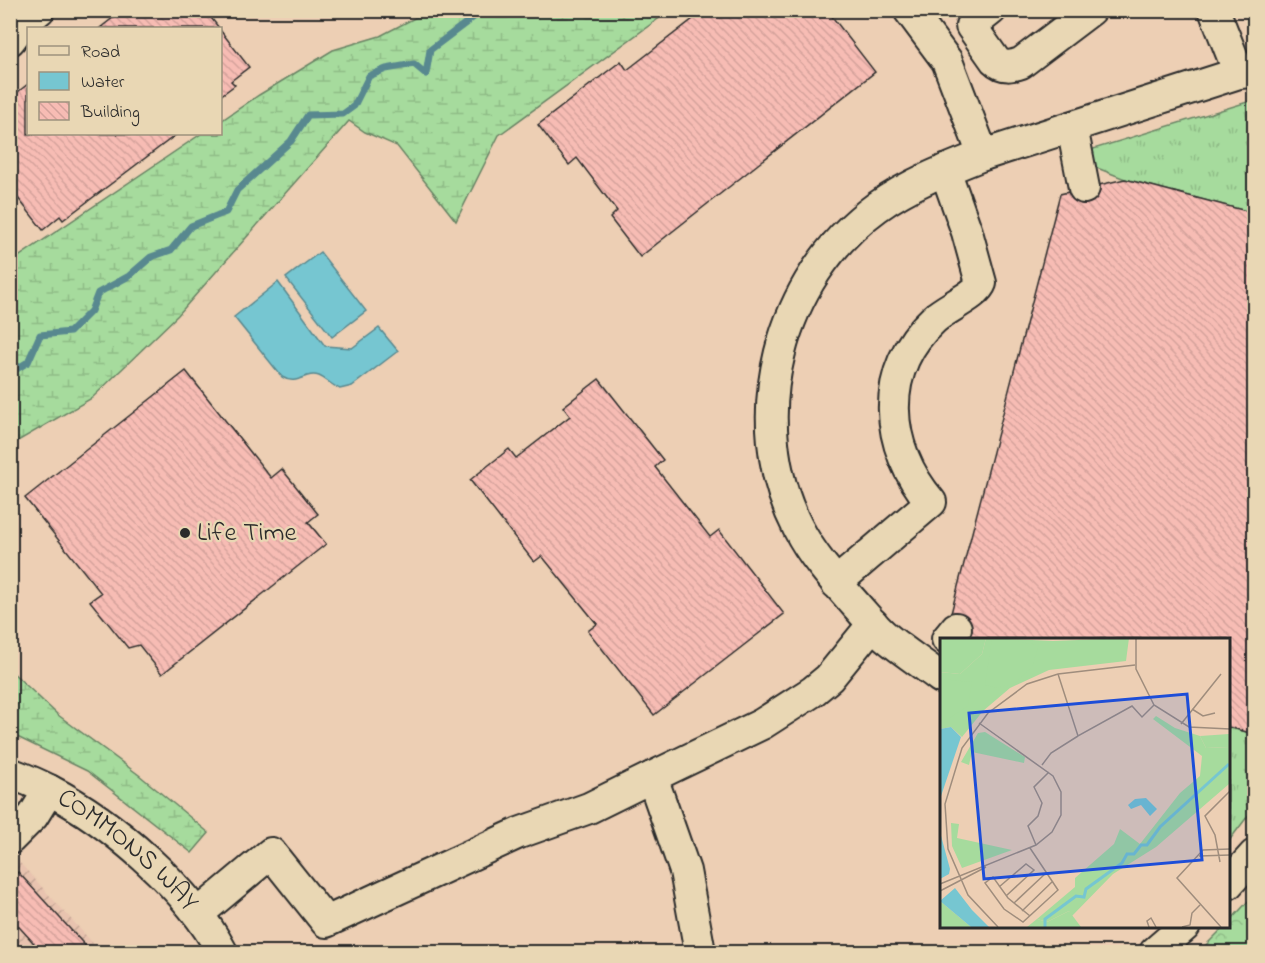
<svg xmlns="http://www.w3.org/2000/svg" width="1265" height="963" viewBox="0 0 1265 963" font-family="'Indie Flower',sans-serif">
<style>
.industrial{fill:url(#industrial-furrows)}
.grass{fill:url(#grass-tufts);stroke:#688364;stroke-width:1.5}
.wetland{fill:url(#wetland-marsh);stroke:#688364;stroke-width:1.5}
.park{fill:url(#park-crowns);stroke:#688364;stroke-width:1.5}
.water{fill:#76c6d1;stroke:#58888f;stroke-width:1.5}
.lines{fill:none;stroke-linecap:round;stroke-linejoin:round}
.stream{stroke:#58888f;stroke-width:7}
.building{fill:url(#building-back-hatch);stroke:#2b2b2b;stroke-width:1.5}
.minor-casing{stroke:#2b2b2b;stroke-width:34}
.minor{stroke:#e9d7b4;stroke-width:30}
.poi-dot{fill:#2b2b2b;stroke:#e9d7b4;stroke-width:2}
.labels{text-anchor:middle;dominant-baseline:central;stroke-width:4.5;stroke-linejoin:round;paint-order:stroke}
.poi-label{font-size:27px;fill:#2b2b2b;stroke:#e9d7b4;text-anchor:start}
.street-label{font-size:27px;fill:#2b2b2b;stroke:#e9d7b4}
.inset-river{fill:none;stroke:#76c6d1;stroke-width:3}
.inset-road{fill:none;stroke:#9f8d7d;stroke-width:1.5}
.view{fill:#1d4ed8;fill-opacity:0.15;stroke:#1d4ed8;stroke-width:3}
.inset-edge{fill:none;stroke:#2b2b2b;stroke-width:3}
</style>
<defs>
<pattern id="industrial-furrows" width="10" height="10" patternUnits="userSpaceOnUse" patternTransform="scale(1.5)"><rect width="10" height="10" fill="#e8c3af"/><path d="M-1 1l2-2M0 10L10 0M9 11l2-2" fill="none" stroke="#c7a897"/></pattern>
<pattern id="grass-tufts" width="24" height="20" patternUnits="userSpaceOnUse" patternTransform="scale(1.5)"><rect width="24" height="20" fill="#a6db9d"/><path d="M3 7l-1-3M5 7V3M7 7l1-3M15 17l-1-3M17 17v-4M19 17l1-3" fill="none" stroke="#8fbc87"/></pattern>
<pattern id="wetland-marsh" width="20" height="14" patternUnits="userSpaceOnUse" patternTransform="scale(1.5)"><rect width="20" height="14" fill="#a6db9d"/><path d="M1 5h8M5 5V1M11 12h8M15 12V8" fill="none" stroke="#8fbc87"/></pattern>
<pattern id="park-crowns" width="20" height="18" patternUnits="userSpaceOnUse" patternTransform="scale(1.5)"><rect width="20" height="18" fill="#a6db9d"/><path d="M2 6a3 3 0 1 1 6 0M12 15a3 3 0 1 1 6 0" fill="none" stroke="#8fbc87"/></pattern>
<pattern id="building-back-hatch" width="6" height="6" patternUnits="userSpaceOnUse" patternTransform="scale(1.5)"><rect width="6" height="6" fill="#f7bcb4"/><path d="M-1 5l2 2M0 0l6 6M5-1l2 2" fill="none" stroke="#d4a29b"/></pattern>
</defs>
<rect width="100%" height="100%" fill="#edcfb4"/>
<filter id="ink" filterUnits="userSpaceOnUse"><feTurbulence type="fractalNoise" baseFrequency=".0167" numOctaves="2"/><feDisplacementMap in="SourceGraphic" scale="12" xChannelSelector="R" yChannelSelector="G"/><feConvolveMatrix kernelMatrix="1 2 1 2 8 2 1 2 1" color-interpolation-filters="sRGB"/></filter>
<g filter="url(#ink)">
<polygon class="industrial" points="11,853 101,952 11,952"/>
<g class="grass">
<polygon points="1254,100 1254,213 1125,179 1087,164 1090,150"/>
<polygon points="1228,727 1254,734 1254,808 1228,842"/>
</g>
<g class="wetland">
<polygon points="428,11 669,11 499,135 456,221 397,146 365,132 349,121 178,315 92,398 11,445 11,262 201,134 220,134 221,121 259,95 333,50 380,36"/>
<polygon points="10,670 58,715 139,775 209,833 192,853 87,771 11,734"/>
</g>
<polygon class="park" points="1254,895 1254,952 1199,952 1225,926 1228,926 1228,923"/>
<g class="water">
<polygon points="320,252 366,311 332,337 286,278"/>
<path d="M278 282 325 346 352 348 379 328 398 351 352 386 340 389C333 386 326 379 319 376 305 371 298 387 282 377L234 317Z"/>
</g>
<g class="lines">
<polyline class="stream" points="10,373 28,362 40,335 70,332 91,311 98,293 129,276 151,257 171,250 191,226 226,212 237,190 291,141 308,115 343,114 354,106 369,76 386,69 414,64 426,74 430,50 483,10"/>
</g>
<g class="building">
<polygon points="123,10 205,10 219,28 100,28"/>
<polygon points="694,10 827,10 875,72 640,257 610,218 617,211 577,158 569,165 538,125 621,61 627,70 698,15"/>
<polygon points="220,30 249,67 231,81 235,85 220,96"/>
<polygon points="28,84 28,134 177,134 63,220 60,216 43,230 10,188 10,98"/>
<polygon points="1125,179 1254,213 1254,734 1228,727 1228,639 967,639 949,621 1060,194"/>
<polygon points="186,371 271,478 282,469 318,514 308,522 326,544 162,674 139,645 128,648 90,601 101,593 25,498"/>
<polygon points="599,379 663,460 655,467 710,537 719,530 784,614 654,715 588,631 597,624 542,556 534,562 470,480 509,449 516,458 570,416 563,407"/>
<polygon points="18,872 91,952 42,952 10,917 10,879"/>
</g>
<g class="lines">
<g class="minor-casing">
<g id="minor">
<polyline points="909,10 947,61 983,155"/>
<path d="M991 10 971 26 995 60C1003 68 1012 66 1021 63L1091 10"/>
<polyline points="1214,10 1239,73"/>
<polyline points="10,40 22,24 39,10"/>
<polyline points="1072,127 1084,188"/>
<path d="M836 583 931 502C884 447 878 370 934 319 946 308 977 295 981 283L967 232 945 170"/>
<polyline points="947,639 956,628"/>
<path d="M941 678C923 664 904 652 886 637 875 628 865 615 855 604 834 580 813 557 798 528 742 419 779 278 877 207 909 184 947 169 983 155L1239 73 1254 72"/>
<path id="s1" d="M10 773C23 778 36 783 49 790 112 822 190 890 222 952"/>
<polyline points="652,777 762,724 812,692 829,678 873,624"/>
<polyline points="10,839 33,816 49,790"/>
<polyline points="1228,884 1254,855"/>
<polyline points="198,914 271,853 326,922 519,833 589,808 652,777 685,871 700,952"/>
<polyline points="1155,952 1185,926"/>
</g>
</g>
<use href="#minor" class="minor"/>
</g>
</g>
<circle class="poi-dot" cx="185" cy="533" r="6"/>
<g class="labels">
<g class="poi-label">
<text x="197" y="533">Life Time</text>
</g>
<g class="street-label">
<text stroke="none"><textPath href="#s1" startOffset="142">COMMONS WAY</textPath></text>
</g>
</g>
<g transform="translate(940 638)">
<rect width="290" height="290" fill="#edcfb4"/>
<path d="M45 94 85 119 84 125 32 114 29 127 21 124 38 95ZM289 96V109L266 110 260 98ZM11 185 19 186 17 200 72 212 22 230 12 208ZM129 273 141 289H87L97 281 107 284Z" fill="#a6db9d"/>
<path d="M0 263 31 289H0Z" fill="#a6db9d"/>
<path d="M0 0H46L42 16 20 36 0 34ZM216 78 235 90 260 98 266 110 289 109V146L216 209 173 236 131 279 129 273 107 284 97 281 135 249V240L174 206 180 191 200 206 240 155 260 138 262 118 213 81Z" fill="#a6db9d"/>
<path d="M46 0 113 3 189 0 186 23 109 32 70 50 43 73 22 99 11 89 0 91V34L20 36 42 16Z" fill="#a6db9d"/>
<path d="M52 0 99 7 92 29 75 45 57 50 45 47ZM0 41 32 44 28 68 8 81 0 82Z" fill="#a6db9d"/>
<path d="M11 89 21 99 0 161V91ZM206 160 217 171 210 178 201 167 191 171 188 167 195 161ZM0 194 10 231 9 236 0 241ZM15 250 32 272 49 289H31L0 263Z" fill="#76c6d1"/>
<path class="inset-river" d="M105 289V281L136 258 144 259 146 251 182 225 187 216H194L201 207H207L220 189 289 126"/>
<path class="inset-road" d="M196 0V31L214 67 249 89 290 91M118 36 138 98 192 68 202 79 214 67M252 71 263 78 275 75M241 86 281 36M102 127 111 115 138 98M96 207 88 188 98 178 102 165 94 149 109 134M259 218 290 217M280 224 275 197 265 178 290 153M0 246 96 207 112 194 121 177V154L113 138 39 85M59 249 86 226 94 232 66 258M0 253 46 229M74 265 106 235M82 273 113 243M90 278 68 260 53 239 45 245 64 271 83 284 118 252 90 210M58 289 28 257 8 211 5 166 22 110 48 75 87 46 118 36 195 27M209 289 207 283 211 280 216 289M242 289 250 287 252 275 260 267M281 289 237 240 263 212 290 211"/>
<path class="view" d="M247 56 262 222 44 241 29 75Z"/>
<rect width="290" height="290" class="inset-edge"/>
</g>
<rect width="1265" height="963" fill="none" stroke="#e9d7b4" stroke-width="36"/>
<rect x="18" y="18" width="1229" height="927" fill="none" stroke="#2b2b2b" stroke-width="2" filter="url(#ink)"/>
<rect x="27" y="27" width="195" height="108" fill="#e9d7b4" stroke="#9d927d" stroke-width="1.5"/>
<rect x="39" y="46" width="30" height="9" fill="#e9d7b4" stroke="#9d927d" stroke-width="1.5"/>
<text x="81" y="57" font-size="18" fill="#2b2b2b">Road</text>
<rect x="39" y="72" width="30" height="18" fill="#76c6d1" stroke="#9d927d" stroke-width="1.5"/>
<text x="81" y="87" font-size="18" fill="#2b2b2b">Water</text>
<rect x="39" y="102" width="30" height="18" fill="url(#building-back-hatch)" stroke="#9d927d" stroke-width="1.5"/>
<text x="81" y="117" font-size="18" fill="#2b2b2b">Building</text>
</svg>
